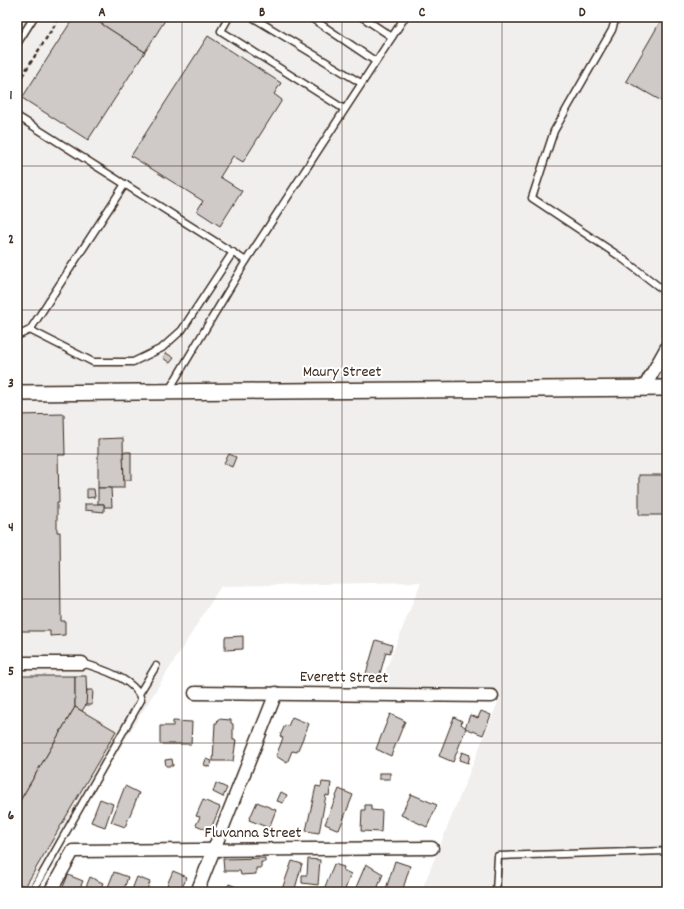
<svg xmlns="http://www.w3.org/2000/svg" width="684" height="909" viewBox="0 0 684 909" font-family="Dekko,sans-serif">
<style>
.built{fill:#f1efee}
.green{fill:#e2e0de;stroke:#8e857e}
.building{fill:#cfcac7;stroke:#3b2a1e}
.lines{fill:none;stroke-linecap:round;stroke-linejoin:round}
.service-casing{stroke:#3b2a1e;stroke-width:9}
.minor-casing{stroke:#3b2a1e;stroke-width:15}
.tertiary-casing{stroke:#3b2a1e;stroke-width:18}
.path{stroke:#3b2a1e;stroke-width:2.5;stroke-dasharray:4 3;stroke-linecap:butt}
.service{stroke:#fff;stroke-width:6}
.minor{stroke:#fff;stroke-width:12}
.tertiary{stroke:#fff;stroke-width:15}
.grid{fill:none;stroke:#3b2a1e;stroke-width:1;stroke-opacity:0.55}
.labels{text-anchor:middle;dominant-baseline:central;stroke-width:4;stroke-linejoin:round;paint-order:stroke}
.street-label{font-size:16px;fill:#3b2a1e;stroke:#fff}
.neatline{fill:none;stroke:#3b2a1e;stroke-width:1.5}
.grid-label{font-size:13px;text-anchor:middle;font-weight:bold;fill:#3b2a1e}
</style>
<rect width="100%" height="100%" fill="#fff"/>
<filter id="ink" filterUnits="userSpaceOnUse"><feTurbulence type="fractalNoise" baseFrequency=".025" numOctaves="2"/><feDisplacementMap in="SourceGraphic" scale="8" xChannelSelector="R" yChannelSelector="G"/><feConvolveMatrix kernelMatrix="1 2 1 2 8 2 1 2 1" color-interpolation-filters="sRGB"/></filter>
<g filter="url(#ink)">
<polygon class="built" points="17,17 667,17 667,335 636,388 667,388 667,892 421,892 500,697 377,692 421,582 221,586 30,892 17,892"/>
<polygon class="green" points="667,335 667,388 635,388"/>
<g class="building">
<polygon points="74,17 91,17 145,52 88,140 22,98"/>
<polygon points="91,17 167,17 145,52"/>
<polygon points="663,17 667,17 667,104 626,81"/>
<polygon points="208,36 281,83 274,94 282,100 243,162 233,156 220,177 242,191 220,226 197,211 203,201 131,156"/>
<polygon points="166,353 174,358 170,363 163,358"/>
<polygon points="64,414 65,455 58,455 59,503 57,503 57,532 60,532 61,621 65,621 65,635 50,636 50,631 17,631 17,415"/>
<polygon points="123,438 124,488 98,488 98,439"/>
<polygon points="123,452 131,452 131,480 124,480"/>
<polygon points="229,454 236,457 232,467 224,463"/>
<rect x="639" y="475" width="28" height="40"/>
<polygon points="98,488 111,488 112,507 104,507 104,504 98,504"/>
<polygon points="87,489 94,489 95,497 87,498"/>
<polygon points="85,504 104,504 104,512 85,510"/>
<polygon points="243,636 243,649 225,650 225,637"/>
<polygon points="376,640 392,645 390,653 386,652 378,681 365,677"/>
<polygon points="17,676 75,676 75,707 17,806"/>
<polygon points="75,676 86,676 87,703 82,711 75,707"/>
<polygon points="87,690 93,690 92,705 86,705"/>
<polygon points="75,707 116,731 25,887 17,882 17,806"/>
<polygon points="481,711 491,715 483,735 465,728 470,715 478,718"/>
<polygon points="390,714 405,721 391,756 376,749"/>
<polygon points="292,717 309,724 297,752 292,751 287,763 276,756 283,738 280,736 285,725 288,726"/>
<polygon points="454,717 462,721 461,724 466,728 453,762 439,756"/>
<polygon points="218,719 231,720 231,723 233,724 233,740 236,740 233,761 213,761 215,723 217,723"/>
<polygon points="173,721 192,722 191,744 160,744 160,726 173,726"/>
<polygon points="462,752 470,755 468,763 459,760"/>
<polygon points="172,759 173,766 166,766 165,760"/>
<polygon points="206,759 212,761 210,767 204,765"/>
<rect x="379" y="773" width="11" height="6"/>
<polygon points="322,782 331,783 329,796 326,795 319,833 306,831 316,786 321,787"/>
<polygon points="216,783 227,788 223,797 213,792"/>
<polygon points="125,786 139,793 125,827 111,822"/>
<polygon points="339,789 353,795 339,830 325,824"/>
<polygon points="281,792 287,795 283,803 277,801"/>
<polygon points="411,794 437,805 427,827 401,815"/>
<polygon points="100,799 113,804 105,827 91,822"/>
<polygon points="203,800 220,807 210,831 196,825 200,817 196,816"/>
<polygon points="257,802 276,810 269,828 249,820"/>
<polygon points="365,805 371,805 371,810 382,811 381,832 361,831 362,810 365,810"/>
<polygon points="265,858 265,862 261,862 261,868 256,868 256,874 241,875 240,871 224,871 223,859"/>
<polygon points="308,859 320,860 318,885 302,883 302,875 307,875"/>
<polygon points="292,861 302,864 294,892 281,892"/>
<polygon points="395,861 410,866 402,892 385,892"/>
<polygon points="334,864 344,867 343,870 351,874 344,892 323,892"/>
<polygon points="366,864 383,874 376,892 354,892"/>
<polygon points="173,871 187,877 180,892 164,892"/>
<polygon points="114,872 128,877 123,892 106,892"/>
<polygon points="68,875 83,881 78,892 61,892"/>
<polygon points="90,877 103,883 99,892 84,892"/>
<polygon points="137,877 150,882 146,892 131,892"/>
<polygon points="229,884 241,889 240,892 221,892 222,889 226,890"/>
</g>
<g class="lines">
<g class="service-casing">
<g id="service">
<polyline points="229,17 221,31 344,109"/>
<polyline points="252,17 361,83"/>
<polyline points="310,17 375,61"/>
<polyline points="362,17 392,37"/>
<polyline points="616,17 612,30 554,131 532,198 619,256 667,293"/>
<polyline points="17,44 34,17"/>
<polyline points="17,116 246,261 169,390"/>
<polyline points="246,261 405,17"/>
<polyline points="30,330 93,362 133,362 162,348 182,330 233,252"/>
<polyline points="17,336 30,330 125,184"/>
<polyline points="139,694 156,666"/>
<path d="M32 892 141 700C136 679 99 668 82 663"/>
<polyline points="496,892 498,856 667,851"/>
</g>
</g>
<g class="minor-casing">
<g id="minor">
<polyline points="644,388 667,347"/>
<polyline points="17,663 82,663"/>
<polyline points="195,693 492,696"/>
<polyline points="50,892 73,851 432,848"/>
<polyline points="197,892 276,693"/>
</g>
</g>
<g class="tertiary-casing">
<polyline id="tertiary" points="17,393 667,388"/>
</g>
<polyline class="path" points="17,72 22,76 60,17"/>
<use href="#service" class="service"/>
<use href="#minor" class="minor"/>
<use href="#tertiary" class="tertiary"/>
</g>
</g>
<path class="grid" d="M182 17V892M342 17V892M502 17V892M17 166H667M17 310H667M17 454H667M17 599H667M17 743H667"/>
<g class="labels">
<g class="street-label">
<text x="342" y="372">Maury Street</text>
<text transform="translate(344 678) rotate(1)">Everett Street</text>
<text x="253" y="833">Fluvanna Street</text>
</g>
</g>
<rect width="684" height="909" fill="none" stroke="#fff" stroke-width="44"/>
<rect x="22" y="22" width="640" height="865" class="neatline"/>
<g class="grid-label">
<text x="102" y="16">A</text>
<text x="262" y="16">B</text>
<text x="422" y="16">C</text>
<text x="582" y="16">D</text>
<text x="11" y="99">1</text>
<text x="11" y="243">2</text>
<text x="11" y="387">3</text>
<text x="11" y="531">4</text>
<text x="11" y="675">5</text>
<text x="11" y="819">6</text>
</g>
</svg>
